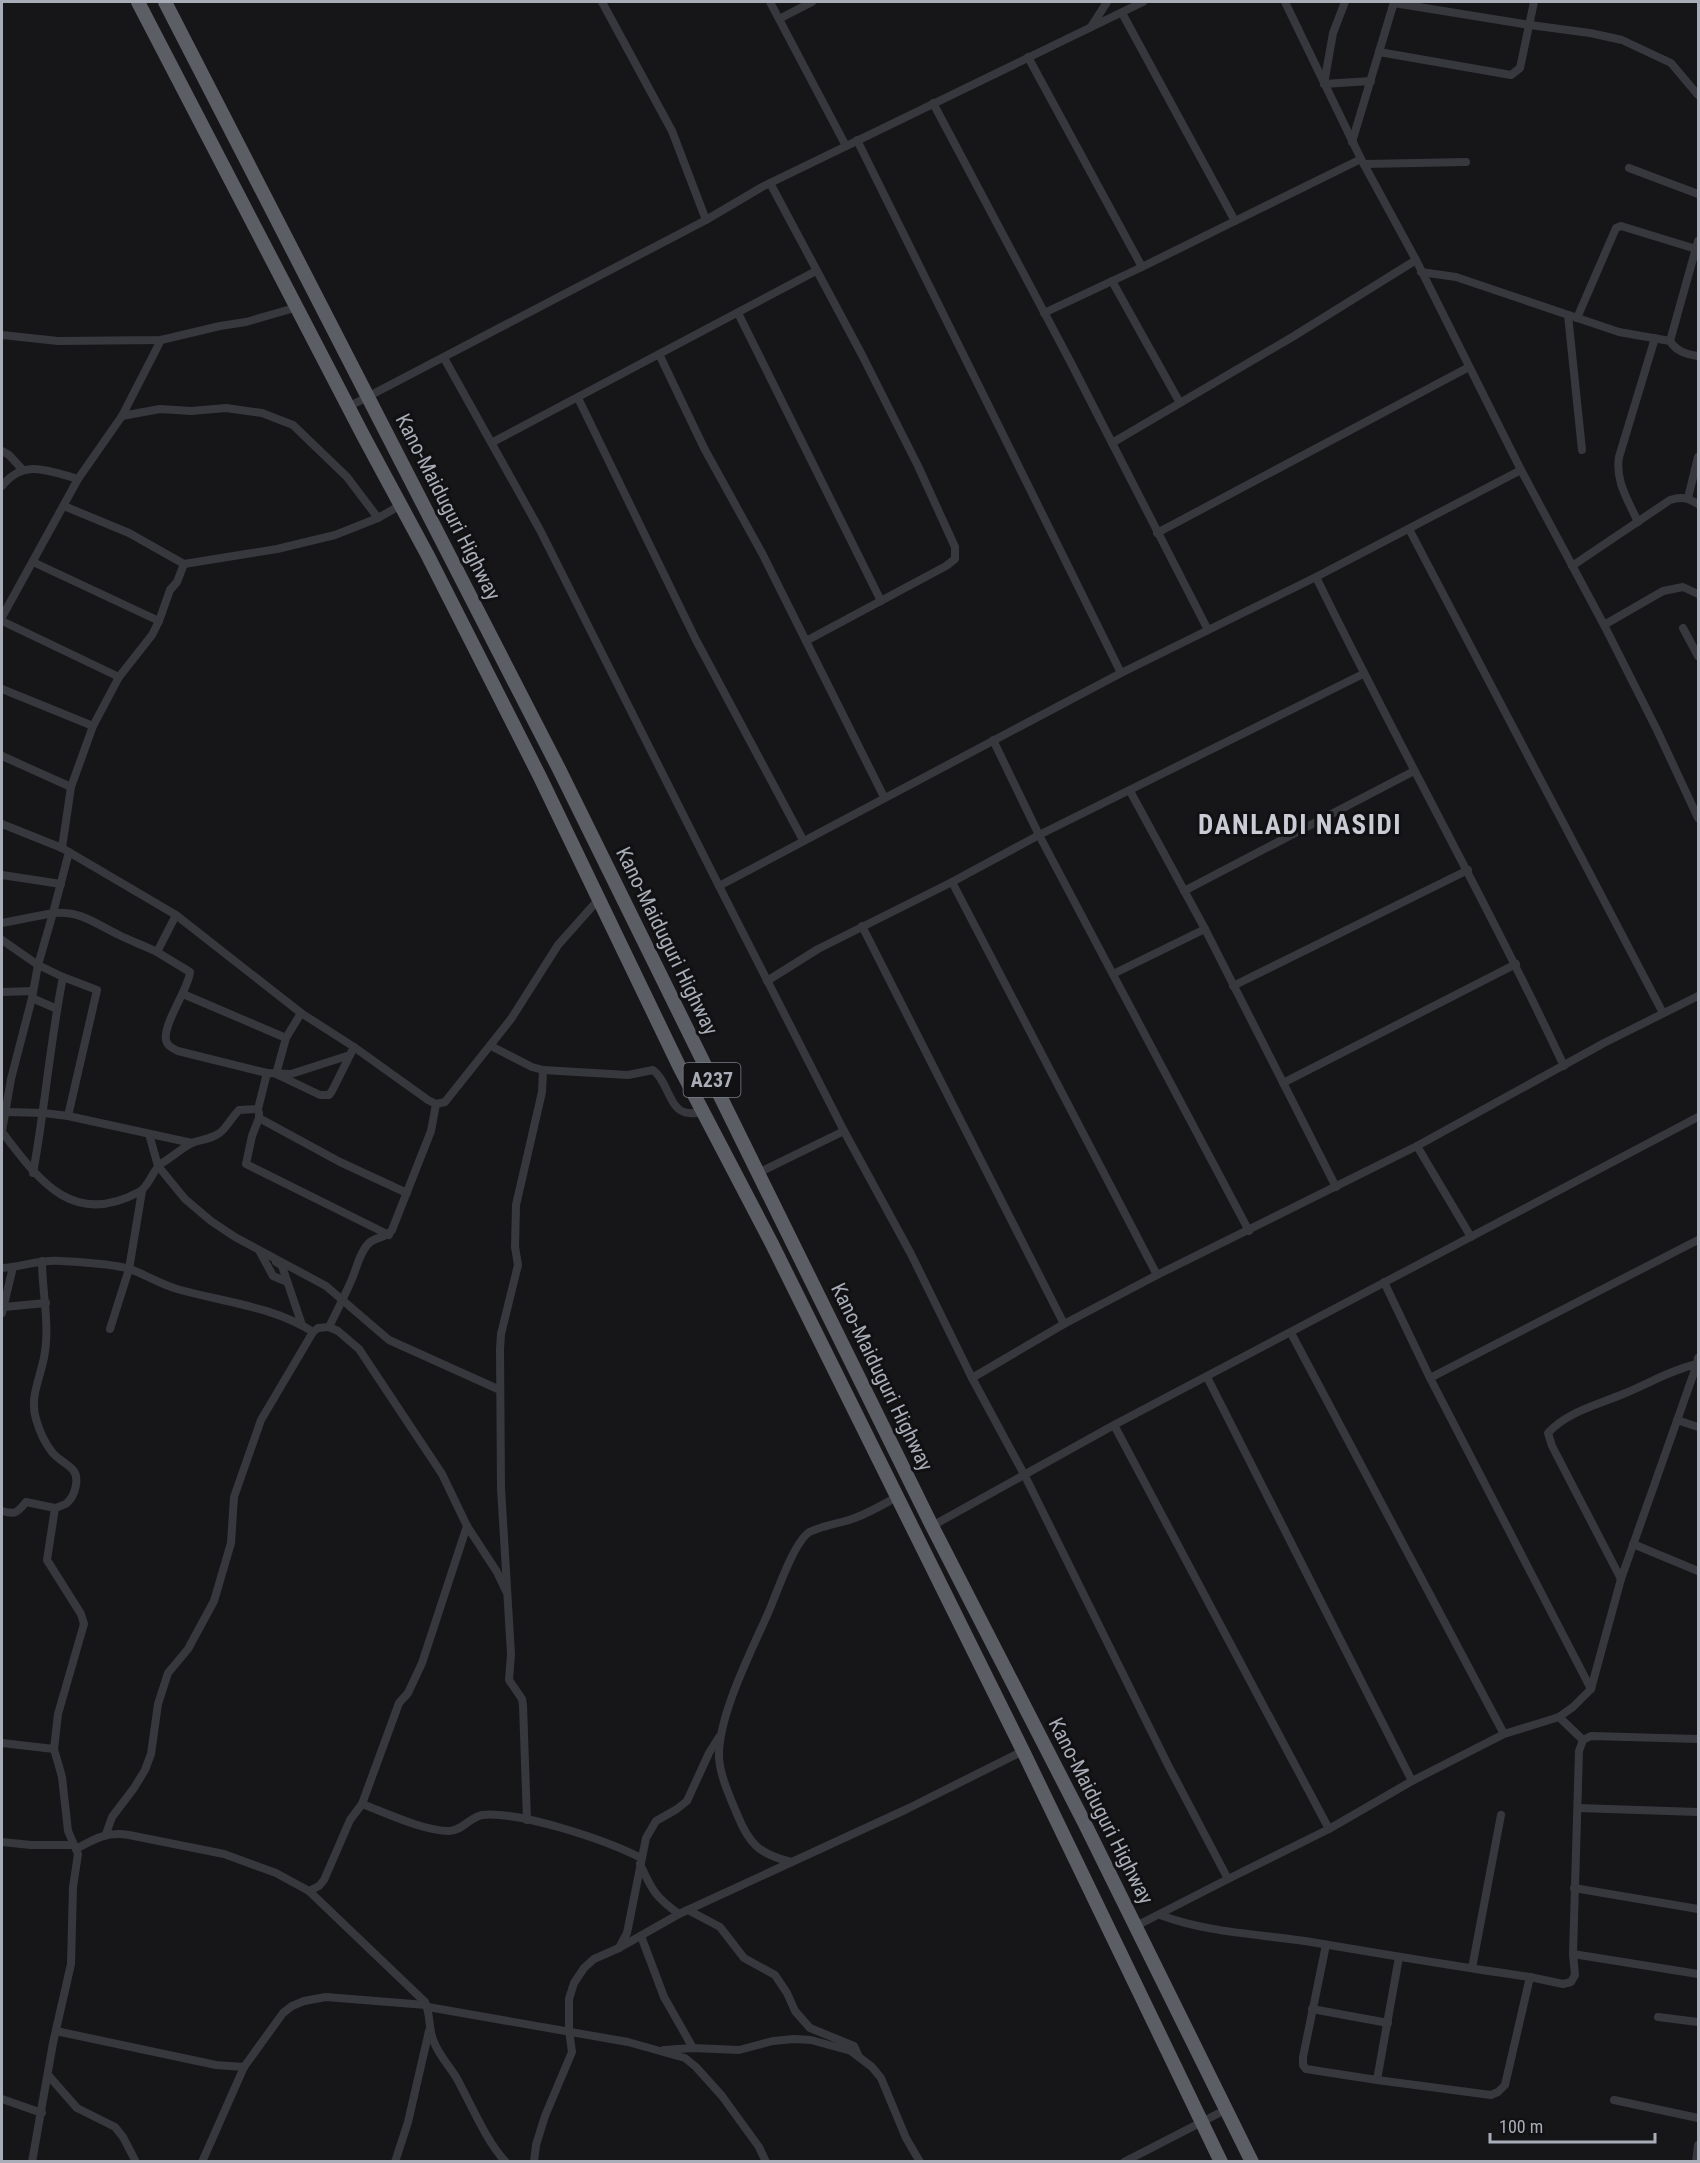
<svg xmlns="http://www.w3.org/2000/svg" width="1700" height="2163" viewBox="0 0 1700 2163" font-family="'Roboto Condensed',sans-serif">
<style>
.lines{fill:none;stroke-linecap:round;stroke-linejoin:round}
.minor{stroke:#37383d;stroke-width:8}
.trunk{stroke:#5b5e65;stroke-width:14}
.labels{text-anchor:middle;dominant-baseline:central;stroke-width:6;stroke-linejoin:round;paint-order:stroke}
.shield{fill:#111113;stroke:#7b7e86;stroke-width:1.5}
.shield-label{font-size:20px;font-weight:bold;fill:#a8adb8}
.street-label{font-size:21px;fill:#a8adb8;stroke:#111113}
.district-label{font-size:27px;font-weight:bold;letter-spacing:1.5px;fill:#c9ccd4;stroke:#111113}
</style>
<rect width="100%" height="100%" fill="#161618"/>
<g class="lines">
<g class="minor">
<polyline points="602,2 672,131 706,220"/>
<polyline points="770,2 846,146"/>
<polyline points="1285,2 1361,159 1416,260 1521,470 1604,625 1657,730 1698,818"/>
<polyline points="1345,2 1333,33 1324,84 1371,81"/>
<polyline points="1394,3 1530,25 1590,33 1622,40 1671,63 1698,95"/>
<polyline points="779,19 812,2"/>
<polyline points="1091,27 1107,2"/>
<polyline points="1379,52 1511,75 1520,68 1534,2"/>
<polyline points="1028,57 1142,267 1235,221 1122,13"/>
<polyline points="933,103 1070,361 1208,630"/>
<polyline points="857,140 1121,673"/>
<polyline points="1352,142 1394,2"/>
<polyline points="1364,164 1466,162"/>
<polyline points="1629,168 1698,194"/>
<polyline points="770,183 862,355 918,466 955,547 955,559 946,566 806,641"/>
<polyline points="1235,221 1361,159"/>
<path d="M1421 272 1456 277 1619 332 1670 341C1677 352 1686 354 1698 356"/>
<polyline points="1112,281 1180,403"/>
<polyline points="738,313 881,601"/>
<polyline points="1044,313 1142,267"/>
<polyline points="1568,315 1582,450"/>
<polyline points="1577,318 1616,228 1621,226 1696,249"/>
<polyline points="2,335 58,341 161,340 220,326 246,322 298,307"/>
<polyline points="1670,341 1698,241"/>
<polyline points="659,354 704,448 763,555 884,797"/>
<polyline points="444,358 540,530 719,886 844,1131 911,1254 972,1378 1025,1476 1168,1765 1228,1879 1136,1926"/>
<polyline points="578,398 696,640 803,840"/>
<polyline points="348,407 706,220 762,187 1143,2"/>
<polyline points="122,416 160,409 191,411 226,408 262,413 293,425 347,477 378,518 401,505"/>
<polyline points="493,442 816,271"/>
<polyline points="1112,443 1294,336 1416,260"/>
<polyline points="2,451 9,455 22,469"/>
<path d="M2 486C24 458 49 471 78 479"/>
<polyline points="1688,498 1698,457"/>
<polyline points="64,506 129,533 184,564 277,549 335,535 378,518"/>
<path d="M1638 522C1628 500 1615 481 1619 457L1655 338"/>
<polyline points="1409,529 1663,1013"/>
<polyline points="1157,533 1469,367"/>
<polyline points="33,562 159,621"/>
<path d="M1572 566 1670 500C1682 496 1688 498 1698 504"/>
<path d="M1316 577C1396 741 1486 900 1564 1066"/>
<polyline points="2,617 78,479 122,416 161,340"/>
<polyline points="2,621 119,677"/>
<polyline points="1604,625 1663,591 1683,587 1698,594"/>
<polyline points="1683,628 1698,656"/>
<polyline points="2,689 93,726"/>
<polyline points="993,740 1039,835 1249,1231"/>
<polyline points="2,756 71,787"/>
<polyline points="1130,791 1205,929 1336,1187"/>
<polyline points="2,824 62,848 176,915 301,1013 354,1047 428,1100 436,1104 445,1102 511,1019 558,945 598,900"/>
<polyline points="62,848 71,787 93,726 119,677 152,635 159,621 170,590 177,582 184,564"/>
<polyline points="2,875 61,884"/>
<polyline points="952,882 1157,1275"/>
<polyline points="719,886 1121,673 1316,577 1521,470"/>
<polyline points="1184,891 1414,771"/>
<polyline points="2,923 53,913 69,852"/>
<polyline points="862,926 1064,1324"/>
<path d="M2 940 38 965 63 977C50 1042 45 1108 33 1173"/>
<path d="M157 952 190 972C189 989 159 1029 167 1043 169 1047 174 1049 178 1051L267 1073"/>
<polyline points="1113,974 1205,929"/>
<polyline points="63,977 97,990 68,1116"/>
<polyline points="767,981 818,949 952,882 1039,835 1363,674"/>
<polyline points="1233,986 1468,870"/>
<polyline points="2,992 33,991"/>
<polyline points="183,994 286,1038 276,1074 320,1095 329,1095 332,1091 350,1055"/>
<polyline points="32,998 57,1009"/>
<polyline points="286,1038 301,1013"/>
<path d="M491 1046 532 1067 543 1070 628 1075 653 1070C667 1080 669 1107 684 1112 689 1114 698 1113 704 1113"/>
<polyline points="1283,1083 1516,964"/>
<polyline points="6,1112 44,1113 68,1116 192,1143"/>
<polyline points="259,1113 259,1118 340,1162 407,1193"/>
<polyline points="259,1118 252,1136 246,1164 389,1235"/>
<path d="M2 1131 11 1079 32 998 38 965 53 913C82 911 94 923 119 935 131 941 145 946 157 952L176 915"/>
<path d="M2 1132C39 1180 72 1228 139 1192 150 1186 152 1170 162 1163 172 1157 182 1148 192 1143 202 1139 214 1139 222 1131 228 1125 233 1116 239 1110L258 1109 267 1073 291 1074 350 1055 354 1047"/>
<polyline points="149,1134 158,1166 185,1199 211,1221 235,1237 326,1286 389,1340 500,1390"/>
<polyline points="758,1173 844,1131"/>
<polyline points="1471,1237 1417,1146 1604,1043 1698,996"/>
<polyline points="260,1252 273,1276 285,1281"/>
<polyline points="276,1262 282,1266 302,1325"/>
<path d="M2 1268C22 1267 40 1259 61 1261 82 1262 109 1263 130 1269 146 1275 160 1284 177 1289 222 1302 273 1306 313 1332"/>
<polyline points="4,1307 46,1303"/>
<polyline points="2,1313 13,1267"/>
<path d="M329 1327C337 1311 345 1295 352 1279 357 1267 359 1254 368 1244 375 1236 386 1239 392 1230L431 1131 436 1104"/>
<polyline points="110,1329 129,1269 142,1191"/>
<polyline points="1291,1333 1504,1734"/>
<path d="M1698 1358 1697 1364 1621 1579 1552 1446 1548 1433C1567 1412 1597 1405 1623 1394 1648 1384 1670 1370 1697 1364L1698 1365"/>
<polyline points="1207,1377 1412,1781"/>
<polyline points="972,1378 1064,1324 1157,1275 1417,1146"/>
<polyline points="1430,1378 1698,1240"/>
<polyline points="1677,1420 1698,1427"/>
<polyline points="1114,1425 1329,1829"/>
<path d="M2 1511C15 1515 17 1513 26 1502L55 1508"/>
<polyline points="932,1526 1114,1425 1698,1117"/>
<polyline points="1633,1544 1698,1571"/>
<polyline points="1591,1689 1621,1579"/>
<polyline points="1559,1717 1583,1740"/>
<polyline points="2,1743 54,1749"/>
<path d="M362 1804C386 1813 424 1831 449 1831 462 1831 470 1817 482 1815 520 1811 606 1840 641 1858"/>
<polyline points="1578,1808 1698,1812"/>
<polyline points="527,1820 523,1705 522,1699 509,1680 511,1654 501,1488 500,1349 501,1334 518,1265 515,1247 516,1205 542,1092 543,1070"/>
<polyline points="106,1834 112,1817 134,1788 145,1770 151,1754 158,1704 168,1673 188,1649 214,1601 231,1543 234,1497 261,1420 313,1332 318,1328 329,1327 338,1331 359,1349 442,1474 467,1526 497,1572 506,1591"/>
<polyline points="2,1842 31,1845 74,1845"/>
<path d="M76 1849C94 1839 108 1831 129 1835L224 1854 276 1873 309 1891 425 2002C431 2015 428 2029 434 2042 439 2055 449 2066 456 2077 470 2102 487 2143 506 2162"/>
<path d="M791 1862C759 1854 749 1844 737 1814 730 1797 720 1776 719 1757 718 1715 752 1650 769 1611 777 1592 793 1545 808 1533 817 1527 841 1523 852 1519 867 1514 882 1505 897 1497"/>
<path d="M640 1864C652 1890 655 1897 679 1914"/>
<polyline points="1228,1879 1329,1829 1412,1781 1504,1734 1559,1717 1573,1707 1591,1689 1430,1378 1384,1282"/>
<polyline points="1574,1888 1698,1909"/>
<polyline points="309,1891 319,1886 324,1880 350,1820 362,1804 399,1703 408,1693 422,1663 467,1526"/>
<polyline points="688,1910 720,1927 744,1958 775,1975 787,1993 795,2011 810,2028 854,2046 859,2057"/>
<path d="M1160 1915C1211 1934 1264 1934 1317 1943 1388 1955 1459 1967 1530 1977L1563 1984 1571 1982 1575 1975 1573 1954 1579 1751 1583 1740 1591 1736 1698 1739"/>
<polyline points="641,1936 664,1997 693,2048"/>
<polyline points="1326,1945 1303,2057 1303,2065 1306,2069 1377,2080 1399,1957"/>
<polyline points="619,1948 627,1933 646,1838 656,1821 677,1809 687,1801 709,1753 719,1737"/>
<polyline points="1573,1954 1698,1974"/>
<polyline points="1472,1968 1501,1815"/>
<polyline points="428,2007 628,2042 685,2058 696,2067 722,2096 759,2147 766,2162"/>
<polyline points="1312,2009 1388,2023"/>
<polyline points="1658,2017 1698,2022"/>
<polyline points="56,2031 216,2065 244,2067"/>
<polyline points="664,2050 693,2048 739,2050 773,2041 794,2039 811,2040 851,2051 872,2067 881,2078 906,2138 920,2162"/>
<polyline points="48,2075 77,2108 115,2127 123,2137 136,2162"/>
<polyline points="1377,2080 1491,2095 1498,2092 1505,2085 1530,1977"/>
<polyline points="2,2099 42,2113"/>
<polyline points="1614,2100 1698,2118"/>
<path d="M32 2162 53 2043 71 1964 73 1887 78 1854 68 1831 62 1777 54 1749 58 1714 84 1624 81 1614 47 1560 55 1508C58 1507 64 1505 67 1503 75 1496 80 1478 73 1470 67 1463 57 1459 52 1452 45 1443 39 1430 36 1419 30 1400 38 1383 42 1366 52 1331 42 1295 42 1261"/>
<polyline points="202,2162 244,2067 283,2013 292,2006 304,2001 326,1997 426,2005"/>
<polyline points="395,2162 408,2122 429,2031"/>
<polyline points="534,2162 536,2145 545,2116 572,2052 569,2030 569,1999 574,1983 584,1968 594,1959 619,1948 679,1914 907,1809 1023,1751"/>
<polyline points="1124,2162 1227,2109"/>
<polyline points="1696,2162 1698,2145"/>
</g>
<g class="trunk">
<polyline points="138,2 365,439 427,554 540,777 679,1066 772,1244 1023,1751 1221,2162"/>
<polyline points="165,2 559,769 932,1526 1085,1824 1252,2162"/>
</g>
</g>
<g class="labels">
<rect class="shield" x="683.5" y="1063" width="57" height="34" rx="4.5"/>
<g class="shield-label">
<text x="712" y="1080">A237</text>
</g>
<g class="street-label">
<text transform="translate(448 507) rotate(63)">Kano-Maiduguri Highway</text>
<text transform="translate(667 941) rotate(64)">Kano-Maiduguri Highway</text>
<text transform="translate(882 1377) rotate(64)">Kano-Maiduguri Highway</text>
<text transform="translate(1101 1811) rotate(63)">Kano-Maiduguri Highway</text>
</g>
<g class="district-label">
<text x="1300" y="825">DANLADI NASIDI</text>
</g>
</g>
<rect width="1700" height="2163" fill="none" stroke="#a8adb8" stroke-width="6"/>
<path d="M1490 2133v9h165v-9" fill="none" stroke="#a8adb8" stroke-width="3"/>
<text x="1499" y="2133" font-size="18" fill="#a8adb8" stroke="#111113" stroke-width="4.5" paint-order="stroke">100 m</text>
</svg>
